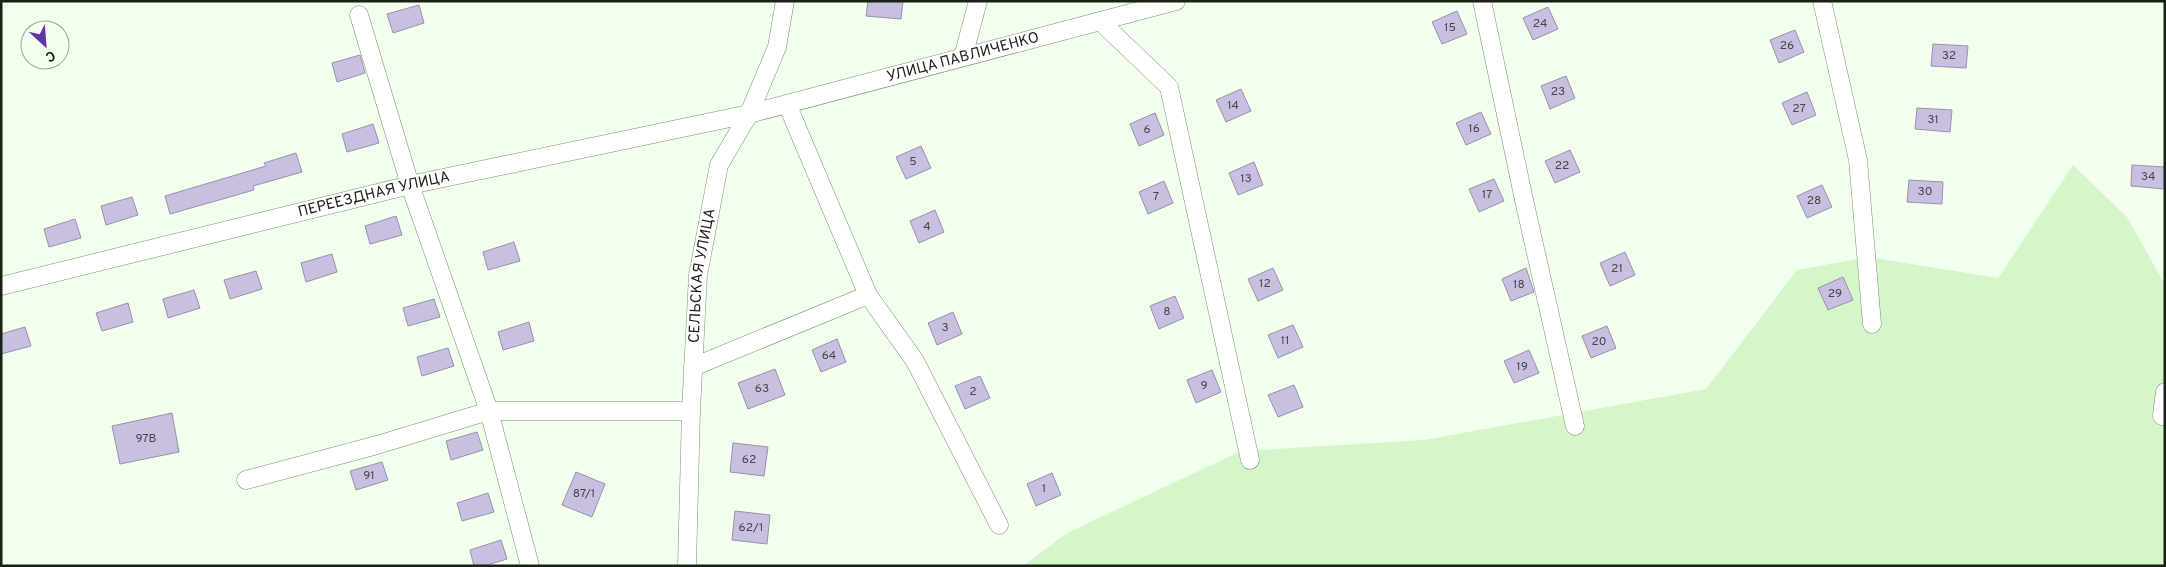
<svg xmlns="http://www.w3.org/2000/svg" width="2166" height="567" viewBox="0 0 2166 567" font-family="Overpass,sans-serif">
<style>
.green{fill:#d5f6ca}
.building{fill:#c9bfe0;stroke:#998fae}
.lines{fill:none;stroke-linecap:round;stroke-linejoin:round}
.minor-casing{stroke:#7a8e73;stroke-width:19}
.minor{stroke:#fff;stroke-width:18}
.labels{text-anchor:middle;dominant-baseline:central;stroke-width:4;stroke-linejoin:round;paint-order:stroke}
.number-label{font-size:12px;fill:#454848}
.street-label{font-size:15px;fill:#192116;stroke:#f1ffec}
</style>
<rect width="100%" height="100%" fill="#f1ffec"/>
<polygon class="green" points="2073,165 2127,217 2165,285 2165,566 1023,566 1067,533 1241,451 1424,440 1706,389 1797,270 1868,257 1998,278"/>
<g class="building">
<polygon points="868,1 903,1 901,19 866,16"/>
<polygon points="419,5 424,23 393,33 387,14"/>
<polygon points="1548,7 1558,29 1533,40 1523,18"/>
<polygon points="1457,11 1467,34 1442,44 1432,22"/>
<polygon points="1795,30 1804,52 1779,63 1770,40"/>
<polygon points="1933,44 1968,46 1966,68 1931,66"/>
<polygon points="360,55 365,73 337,82 332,63"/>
<polygon points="1566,76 1575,98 1550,109 1541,86"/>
<polygon points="1241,89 1251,111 1226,122 1216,100"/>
<polygon points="1807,92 1816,115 1792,125 1782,103"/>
<polygon points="1917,108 1952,110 1950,132 1915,129"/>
<polygon points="1481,112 1491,134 1466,145 1456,123"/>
<polygon points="1155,113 1164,135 1139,146 1130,124"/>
<polygon points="373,124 379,143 347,152 342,134"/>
<polygon points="921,146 931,168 906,179 896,157"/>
<polygon points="1570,150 1580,172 1555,183 1545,161"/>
<polygon points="296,153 302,172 253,186 254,190 170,214 165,196 266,166 264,163"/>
<polygon points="1254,162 1263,185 1238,195 1229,173"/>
<polygon points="2132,165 2165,167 2165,189 2131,186"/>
<polygon points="1494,179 1504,201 1479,212 1469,189"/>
<polygon points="1909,180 1943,182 1942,204 1907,202"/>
<polygon points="1164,181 1173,203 1148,214 1139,192"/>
<polygon points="1822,185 1832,207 1807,218 1797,196"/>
<polygon points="132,197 138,215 106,225 101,206"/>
<polygon points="935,210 944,232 919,243 910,221"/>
<polygon points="396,216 402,235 370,244 365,226"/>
<polygon points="75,219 81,238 49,247 44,229"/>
<polygon points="514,242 520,261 488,270 483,252"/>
<polygon points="1625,252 1635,275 1610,286 1600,263"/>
<polygon points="332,254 337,272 306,282 301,263"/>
<polygon points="1273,268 1283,290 1258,301 1248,279"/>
<polygon points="1526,268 1534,292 1511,301 1502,279"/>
<polygon points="256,271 262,289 230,299 224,280"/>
<polygon points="1843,277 1853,300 1828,310 1818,288"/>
<polygon points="194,290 200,308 168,318 163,299"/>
<polygon points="1175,296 1184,318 1159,329 1150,306"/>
<polygon points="434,299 440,317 408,326 403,308"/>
<polygon points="128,303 133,322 102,331 96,313"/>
<polygon points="953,312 962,334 937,345 928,323"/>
<polygon points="529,322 534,341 503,350 498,332"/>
<polygon points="1293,325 1303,347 1278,358 1268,335"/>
<polygon points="1607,326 1616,348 1591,358 1582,336"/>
<polygon points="25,327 31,346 1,354 1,334"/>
<polygon points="837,339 846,362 821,372 812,350"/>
<polygon points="448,348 454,366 422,376 417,357"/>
<polygon points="1529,350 1539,373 1514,383 1504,361"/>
<polygon points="775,369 785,395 748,409 738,383"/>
<polygon points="1212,370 1221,392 1196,403 1187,380"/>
<polygon points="980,376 990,398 965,409 955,386"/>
<polygon points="1294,385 1303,407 1278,417 1268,395"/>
<polygon points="172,413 179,452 120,464 112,426"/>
<polygon points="477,432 483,450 451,460 446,441"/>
<polygon points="733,443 768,447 764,476 730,472"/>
<polygon points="382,462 388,480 356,490 350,471"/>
<polygon points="576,472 605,484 592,517 562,505"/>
<polygon points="1052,473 1061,495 1036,506 1027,484"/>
<polygon points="488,493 494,512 462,521 457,503"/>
<polygon points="735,511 770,515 767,544 732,540"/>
<polygon points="501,540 507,559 484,566 474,566 470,550"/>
</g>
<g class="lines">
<g class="minor-casing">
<g id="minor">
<polyline points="1482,1 1524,200 1575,426"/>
<polyline points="1822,1 1858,160 1872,324"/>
<polyline points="359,15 410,185 489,411 530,566"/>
<polyline points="1100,21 1169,87 1250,460"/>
<polyline points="963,57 978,1"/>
<path id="s1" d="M1 286 410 185 749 114 1176 1"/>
<polyline points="868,295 915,361 999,525"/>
<polyline points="693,367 868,295 787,104"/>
<polyline points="2162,416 2165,392"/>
<polyline points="246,480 377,445 489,411 691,411"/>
<path id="s2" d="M687 566 691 411 698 275 719 165 749 114 777 47 785 1"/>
</g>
</g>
<use href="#minor" class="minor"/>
</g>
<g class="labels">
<g class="number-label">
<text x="1540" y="24">24</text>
<text x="1450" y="28">15</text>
<text x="1787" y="46">26</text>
<text x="1949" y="56">32</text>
<text x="1558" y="92">23</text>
<text x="1233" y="106">14</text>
<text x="1799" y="109">27</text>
<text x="1933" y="120">31</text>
<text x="1474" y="129">16</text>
<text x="1147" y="130">6</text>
<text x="913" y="162">5</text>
<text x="1562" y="166">22</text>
<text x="2148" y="177">34</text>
<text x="1246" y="179">13</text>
<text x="1925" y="192">30</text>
<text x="1487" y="195">17</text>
<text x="1156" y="197">7</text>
<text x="1814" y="201">28</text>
<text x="927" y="227">4</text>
<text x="1617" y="269">21</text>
<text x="1265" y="284">12</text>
<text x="1519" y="285">18</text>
<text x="1835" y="294">29</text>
<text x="1167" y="312">8</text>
<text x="945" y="328">3</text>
<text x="1285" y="341">11</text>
<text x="1599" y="342">20</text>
<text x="829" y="356">64</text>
<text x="1522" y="367">19</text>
<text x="1204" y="386">9</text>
<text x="762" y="389">63</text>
<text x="973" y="392">2</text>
<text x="146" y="439">97В</text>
<text x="749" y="460">62</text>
<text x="369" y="476">91</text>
<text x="1044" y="489">1</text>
<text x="584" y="494">87/1</text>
<text x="751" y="528">62/1</text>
</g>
<g class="street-label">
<text stroke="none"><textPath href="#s1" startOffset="989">УЛИЦА ПАВЛИЧЕНКО</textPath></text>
<text stroke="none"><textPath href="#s1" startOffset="384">ПЕРЕЕЗДНАЯ УЛИЦА</textPath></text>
<text stroke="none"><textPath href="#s2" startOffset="291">СЕЛЬСКАЯ УЛИЦА</textPath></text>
</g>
</g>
<rect width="2166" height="567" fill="none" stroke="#192116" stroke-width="5"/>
<g transform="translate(45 45) rotate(154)"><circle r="24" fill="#f1ffec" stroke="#9ba696"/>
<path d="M0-4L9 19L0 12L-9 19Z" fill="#6732a9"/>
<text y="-8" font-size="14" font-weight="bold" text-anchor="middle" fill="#192116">С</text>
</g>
</svg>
